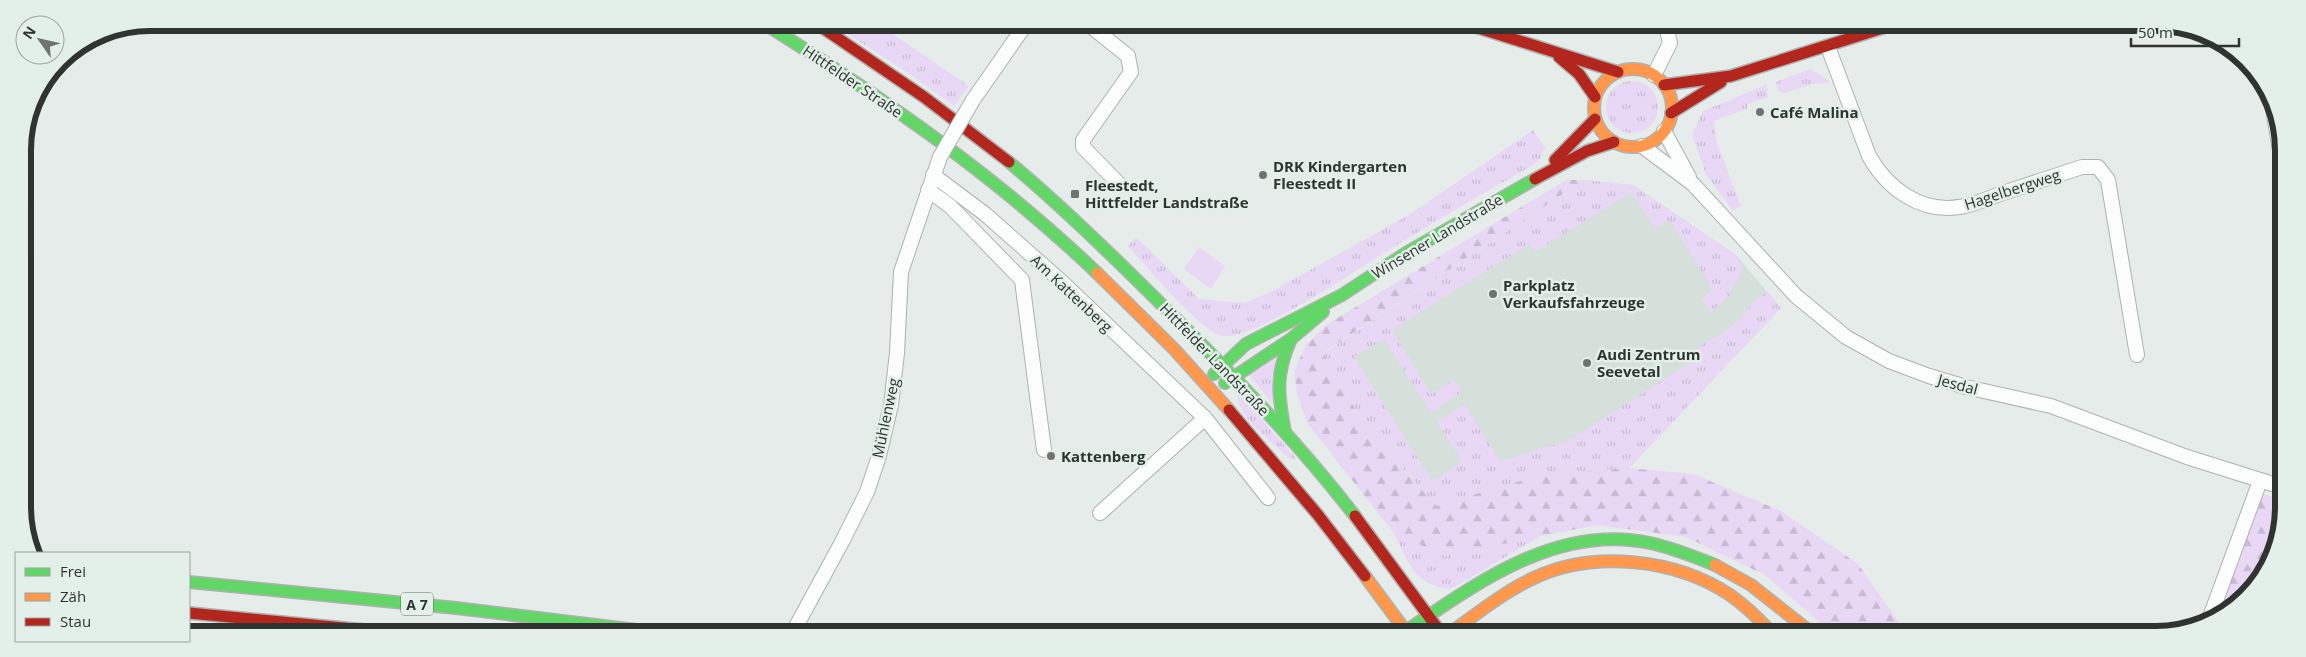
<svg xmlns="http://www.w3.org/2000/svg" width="2306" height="657" viewBox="0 0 2306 657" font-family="'Open Sans',sans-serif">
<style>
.built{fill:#d4e0d9}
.grass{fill:url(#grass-tufts)}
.forest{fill:url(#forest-firs)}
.pitch{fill:#e8d8f5}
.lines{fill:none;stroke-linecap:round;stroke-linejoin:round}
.street-casing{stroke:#adb2af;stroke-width:16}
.fast-casing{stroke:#adb2af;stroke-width:14}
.slow-casing{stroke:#adb2af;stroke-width:14}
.jam-casing{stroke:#adb2af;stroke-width:14}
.street{stroke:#fbfcfc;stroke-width:14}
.fast{stroke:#63d668;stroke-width:11}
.slow{stroke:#ff974d;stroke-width:11}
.jam{stroke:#b3261e;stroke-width:11}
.street-bridge-casing{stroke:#adb2af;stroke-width:16;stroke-linecap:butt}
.street-bridge{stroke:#fbfcfc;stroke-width:14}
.poi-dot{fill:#6f7471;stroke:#e3efe9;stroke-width:2}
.labels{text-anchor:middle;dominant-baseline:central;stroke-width:5;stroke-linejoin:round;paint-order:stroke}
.shield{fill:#e3efe9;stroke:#656c68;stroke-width:1}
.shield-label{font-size:14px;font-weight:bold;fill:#2f3431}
.street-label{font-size:15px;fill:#2f3431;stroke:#e3efe9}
.poi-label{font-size:15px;font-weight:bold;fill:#2f3431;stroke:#e3efe9;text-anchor:start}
.rim{fill:none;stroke:#2f3431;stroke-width:6}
</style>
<defs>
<pattern id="grass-tufts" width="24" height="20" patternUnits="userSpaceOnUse" patternTransform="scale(1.25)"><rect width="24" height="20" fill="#e8d8f5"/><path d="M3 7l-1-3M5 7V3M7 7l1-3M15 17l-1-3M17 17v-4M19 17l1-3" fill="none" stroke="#c7bad2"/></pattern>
<pattern id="forest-firs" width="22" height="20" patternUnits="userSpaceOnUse" patternTransform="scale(1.25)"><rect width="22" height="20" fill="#e8d8f5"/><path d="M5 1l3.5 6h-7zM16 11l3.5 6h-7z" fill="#c7bad2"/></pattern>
</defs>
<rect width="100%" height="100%" fill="#e6ece9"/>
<polygon class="built" points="1584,180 1633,185 1735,254 1781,308 1629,468 1544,474 1436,506 1323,354"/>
<g class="grass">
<polygon points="832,24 878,24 969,86 954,106 907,72"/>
<polygon points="1810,69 1824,77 1831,83 1812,84 1784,93 1778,90 1776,82"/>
<circle cx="1632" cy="107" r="26"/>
<polygon points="1766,85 1768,97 1747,104 1747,109 1714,121 1716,140 1741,206 1733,211 1706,174 1692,135 1703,111"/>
<path d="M1533 130 1545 148 1537 163C1492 188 1447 214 1403 241 1373 259 1252 342 1223 336 1199 331 1147 266 1128 246L1136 237 1199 299 1244 303 1271 292 1412 213Z"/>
<path d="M1584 180 1632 185 1735 254 1743 269 1729 296 1711 313 1701 298 1713 290 1670 220 1655 229 1632 192 1535 252 1529 244 1392 330 1431 394 1455 379 1460 387 1461 393 1431 413 1384 339 1354 357 1432 481 1462 462 1437 422 1465 404 1500 461C1523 456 1542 446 1565 443L1691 362 1698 361 1695 350C1707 341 1722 334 1734 324 1750 312 1748 301 1768 292L1781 308 1629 468 1544 474 1436 506 1366 428 1323 354Z"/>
<polygon points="1275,359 1275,406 1249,375"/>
<path d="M1237 392 1296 458 1291 460C1274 444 1236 417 1237 392Z"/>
<path d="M1393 532 1445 556 1541 536 1451 589C1413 586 1409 561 1393 532Z"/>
</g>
<g class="forest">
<polygon points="1566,180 1584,180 1323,353 1366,428 1436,506 1544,474 1629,468 1693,474 1781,511 1858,564 1907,634 1833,634 1765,575 1686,537 1596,525 1445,556 1393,532 1308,424 1297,394 1294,371 1306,345 1326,325"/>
<polygon points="2261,493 2279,499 2279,514 2247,594 2234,608 2217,614"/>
</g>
<polygon class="pitch" points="1199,247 1225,266 1211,289 1184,269"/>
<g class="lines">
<g class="street-casing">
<g id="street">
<polyline points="1088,24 1128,56 1131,72 1083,140 1083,147 1120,185"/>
<path d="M1828 47 1869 156C1887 188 1920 213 1959 207 1975 205 1991 197 2006 192 2031 184 2057 175 2082 167H2098L2108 180 2137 355"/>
<polyline points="1654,75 1670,43 1666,26"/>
<polyline points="973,100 1026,24"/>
<polyline points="2273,109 2281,156"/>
<polyline points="1664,131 1689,177"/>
<polyline points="1642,146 1693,184 1796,296 1846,337 1889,361 1929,376 1966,387 2051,406 2187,457 2279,486"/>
<polyline points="933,175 985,214 1062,282 1205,418 1268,498"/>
<polyline points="928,190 950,206 1022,280 1044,450"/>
<polyline points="1100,513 1205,418"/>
<polyline points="2210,617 2260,481"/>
<polyline points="793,632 843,540 867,492 879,456 891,405 897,353 901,272 940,157"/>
</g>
</g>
<g class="fast-casing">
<g id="fast">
<path d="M765 24C883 98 996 176 1097 273"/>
<path d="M1009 162C1064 208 1114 257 1164 307 1231 373 1297 441 1355 516"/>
<polyline points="1214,374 1246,344 1342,295 1406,253 1535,179"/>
<polyline points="1225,383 1291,339 1323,312"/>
<path d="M1285 432C1278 395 1275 374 1291 339"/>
<polyline points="189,582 456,608 645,631"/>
<path d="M1406 631C1477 583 1558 523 1650 543 1673 548 1693 556 1715 565"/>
</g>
</g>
<g class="slow-casing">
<g id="slow">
<circle cx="1633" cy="108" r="39"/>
<polyline points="1097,273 1174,349 1229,410"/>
<polyline points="1715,565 1751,585 1813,634"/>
<polyline points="1365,576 1407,633"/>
<path d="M1450 633C1478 613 1505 591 1536 577 1595 550 1676 559 1730 595 1746 606 1759 619 1772 633"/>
</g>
</g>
<g class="jam-casing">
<g id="jam">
<polyline points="817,24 924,97 1009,162"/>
<polyline points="1469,25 1618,72"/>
<polyline points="1559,57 1579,74 1595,97"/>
<polyline points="1664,85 1731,76 1889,26"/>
<polyline points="1671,113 1721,82"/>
<polyline points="1555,160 1595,119"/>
<polyline points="1535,179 1587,151 1614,142"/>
<polyline points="1229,410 1318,515 1365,576"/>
<polyline points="1355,516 1441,633"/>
<polyline points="189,613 375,631"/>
</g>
</g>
<use href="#street" class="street"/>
<use href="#fast" class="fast"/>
<use href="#slow" class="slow"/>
<use href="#jam" class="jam"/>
<g class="street-bridge-casing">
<polyline id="street-bridge" points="940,157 973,100"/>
</g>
<use href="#street-bridge" class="street-bridge"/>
</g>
<g class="poi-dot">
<circle cx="1760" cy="112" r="5"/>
<circle cx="1263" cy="175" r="5"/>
<rect x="1070" y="189" width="10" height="10" rx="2.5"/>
<circle cx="1493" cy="294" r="5"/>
<circle cx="1587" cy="363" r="5"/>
<circle cx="1051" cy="456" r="5"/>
</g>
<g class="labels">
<rect class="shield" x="401" y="592.5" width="32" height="23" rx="4"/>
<g class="shield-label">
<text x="417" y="604">A 7</text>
</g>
<g class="street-label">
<text transform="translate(853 81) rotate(34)">Hittfelder Straße</text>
<text transform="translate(2012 189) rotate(-18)">Hagelbergweg</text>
<text transform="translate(1437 236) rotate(-31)">Winsener Landstraße</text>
<text transform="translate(1072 293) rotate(43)">Am Kattenberg</text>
<text transform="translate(1215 359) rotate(46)">Hittfelder Landstraße</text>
<text transform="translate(1958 384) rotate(15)">Jesdal</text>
<text transform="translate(885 418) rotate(-78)">Mühlenweg</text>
</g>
<g class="poi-label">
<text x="1770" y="112">Café Malina</text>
<text x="1273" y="166">DRK Kindergarten<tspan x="1273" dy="17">Fleestedt II</tspan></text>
<text x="1085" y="185">Fleestedt,<tspan x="1085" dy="17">Hittfelder Landstraße</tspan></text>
<text x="1503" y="285">Parkplatz<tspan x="1503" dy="17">Verkaufsfahrzeuge</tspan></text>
<text x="1597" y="354">Audi Zentrum<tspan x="1597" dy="17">Seevetal</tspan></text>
<text x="1061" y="456">Kattenberg</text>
</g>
</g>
<path d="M0 0H2306V657H0ZM150 31H2156A119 119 0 0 1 2275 150V507A119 119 0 0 1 2156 626H150A119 119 0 0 1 31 507V150A119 119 0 0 1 150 31Z" fill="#e3efe9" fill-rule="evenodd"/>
<path class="rim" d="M150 31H2156A119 119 0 0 1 2275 150V507A119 119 0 0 1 2156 626H150A119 119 0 0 1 31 507V150A119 119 0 0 1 150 31Z"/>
<rect x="15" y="552" width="175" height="90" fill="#e3efe9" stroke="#9ba49f"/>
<rect x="25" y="568" width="25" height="8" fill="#63d668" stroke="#9ba49f"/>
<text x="60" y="577" font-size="15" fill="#2f3431">Frei</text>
<rect x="25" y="593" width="25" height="8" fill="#ff974d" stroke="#9ba49f"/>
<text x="60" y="602" font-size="15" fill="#2f3431">Zäh</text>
<rect x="25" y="618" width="25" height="8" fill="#b3261e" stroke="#9ba49f"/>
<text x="60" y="627" font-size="15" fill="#2f3431">Stau</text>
<g transform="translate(40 40) rotate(304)"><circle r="24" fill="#e3efe9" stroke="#9ba49f"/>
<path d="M0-4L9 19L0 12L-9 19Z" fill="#6f7471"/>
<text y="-8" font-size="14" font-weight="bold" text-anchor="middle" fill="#2f3431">N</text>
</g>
<path d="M2131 38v8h108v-8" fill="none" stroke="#2f3431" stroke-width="2.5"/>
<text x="2138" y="38" font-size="15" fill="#2f3431" stroke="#e3efe9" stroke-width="4" paint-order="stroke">50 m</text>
</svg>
